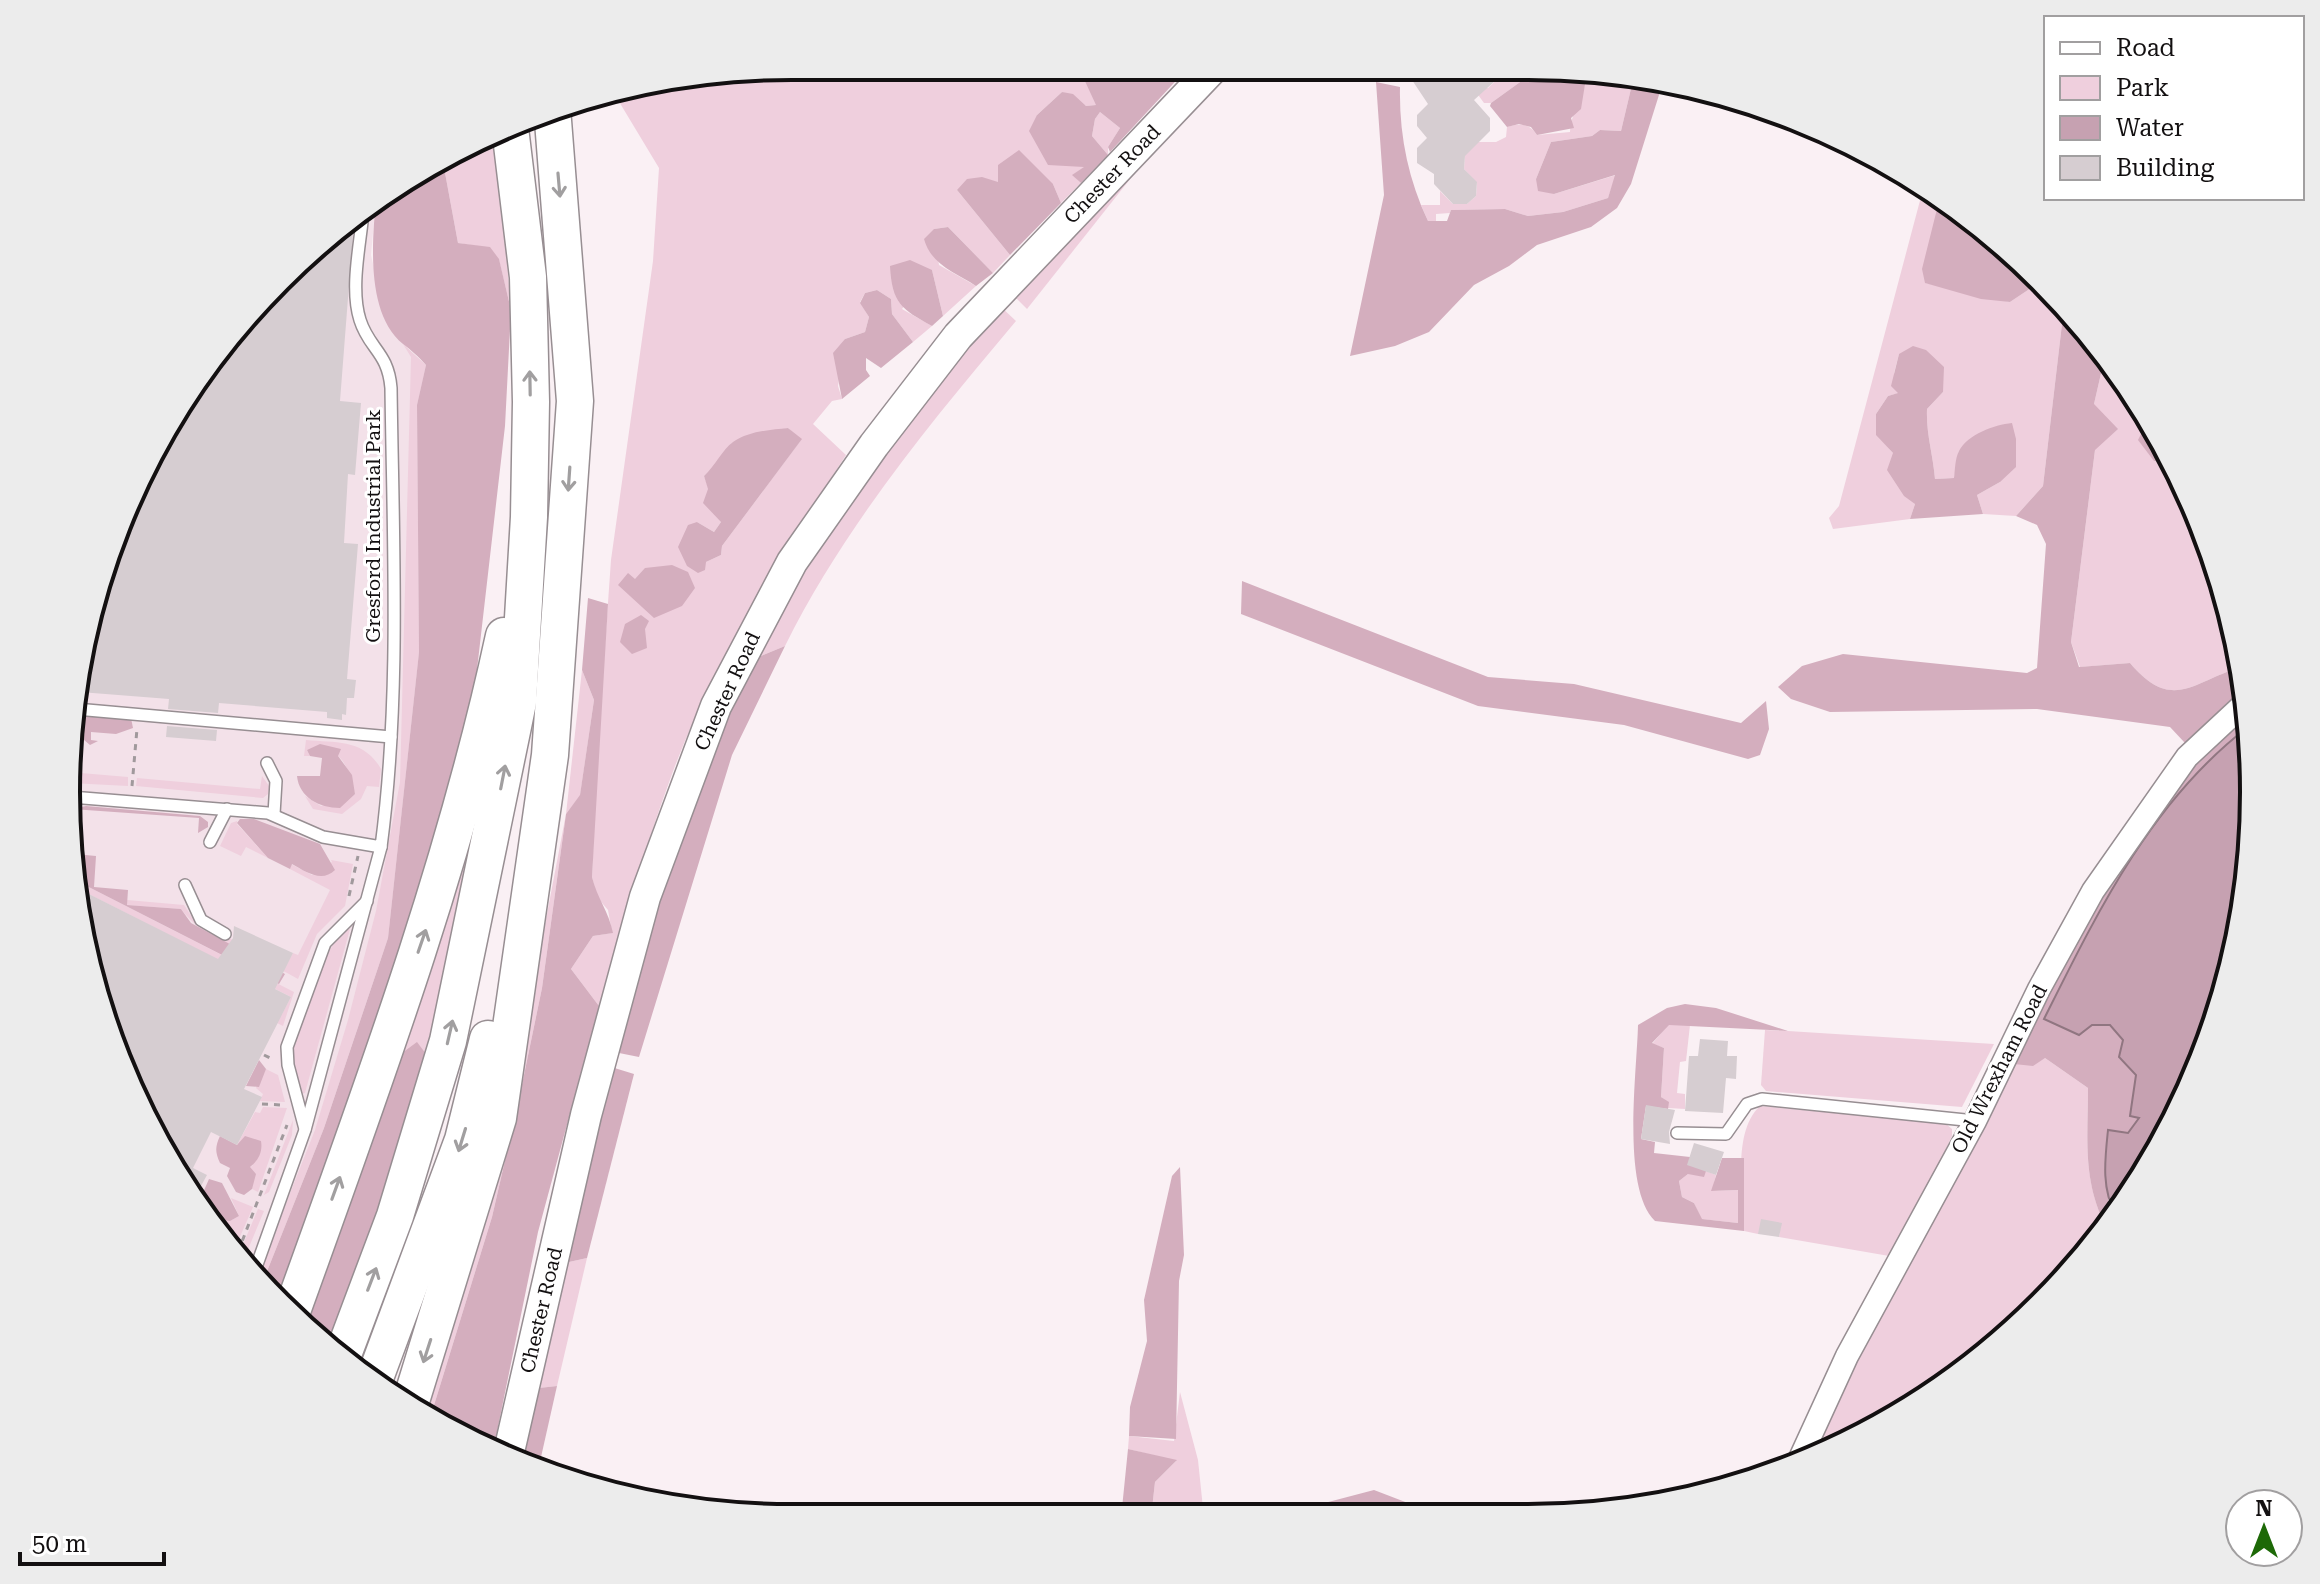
<svg xmlns="http://www.w3.org/2000/svg" width="2320" height="1584" viewBox="0 0 2320 1584" font-family="'Roboto Serif',serif">
<style>
.built{fill:#f3e1e9}
.green{fill:#efcfdd;fill-rule:evenodd}
.forest{fill:#d4aebe}
.water{fill:#c6a1b1;stroke:#907681;stroke-width:2}
.building{fill:#d6cdd1}
.lines{fill:none;stroke-linecap:round;stroke-linejoin:round}
.service-casing{stroke:#978e92;stroke-width:14}
.minor-casing{stroke:#978e92;stroke-width:25}
.secondary-casing{stroke:#978e92;stroke-width:33}
.trunk-casing{stroke:#978e92;stroke-width:39}
.path{stroke:#a0999c;stroke-width:3;stroke-dasharray:6 6;stroke-linecap:butt}
.service{stroke:#fff;stroke-width:11}
.minor{stroke:#fff;stroke-width:22}
.secondary{stroke:#fff;stroke-width:30}
.trunk{stroke:#fff;stroke-width:36}
.oneway{stroke:#a19fa0}
.labels{text-anchor:middle;dominant-baseline:central;stroke-width:6;stroke-linejoin:round;paint-order:stroke}
.street-label{font-size:20px;fill:#131011;stroke:#fff}
.rim{fill:none;stroke:#131011;stroke-width:4}
</style>
<rect width="100%" height="100%" fill="#faf0f4"/>
<polygon class="built" points="376,200 371,255 384,314 403,344 426,365 419,652 388,938 262,1284 163,1155 80,934 68,744 121,515 216,350"/>
<g class="green">
<path d="M792 66H1078L1097 105 1086 106 1062 92 1037 115 1085 167 1073 175 1081 183 1061 203 1053 184 999 182 957 190 1010 255 993 273 948 227 934 229 939 265 976 286 943 316 932 270 902 309 932 326 913 342 892 314 891 299 877 290 865 293 860 302 869 317 865 332 845 339 838 386 842 399 832 401 813 424 846 455C781 556 714 660 672 774 644 850 622 928 599 1006L571 969 593 936 612 933 608 910 597 897 592 877 597 759 611 560 653 261 659 168 615 95ZM788 428 801 440 722 546 721 555 706 562 697 522 714 532 721 522 704 476 718 464 732 443Z"/>
<polygon points="1493,66 1548,68 1545,76 1530,75 1491,103 1484,103 1471,85 1488,88 1496,80 1497,71"/>
<path d="M1587 72 1634 76 1621 131 1600 130 1592 136 1551 142 1536 179 1554 194 1616 175 1608 198 1563 212 1528 216 1505 209 1451 210 1450 213 1436 214V221H1428L1421 205H1440V191L1453 204H1467L1476 196 1477 183 1464 169 1465 154 1478 142H1496L1506 137 1507 127C1520 123 1529 123 1537 135L1570 132C1571 110 1586 94 1587 72Z"/>
<polygon points="1100,112 1120,128 1108,147 1108,155 1092,136 1095,119"/>
<polygon points="496,136 497,142 511,310 499,260 490,248 458,243 443,162"/>
<polygon points="1142,164 1027,309 1011,293"/>
<path d="M1922 193 1938 205 1926 283 2010 302 2040 282 2047 294 2064 307 2043 486 2016 516 1983 514 1977 495 2000 482 1959 451 1954 478 1935 479C1933 454 1926 434 1927 409L1943 392 1899 354 1894 373 1899 393 1888 396 1876 414 1877 435 1893 453 1915 504 1910 519 1833 529 1829 518 1839 506Z"/>
<path d="M1000 306 1016 321C931 422 844 527 785 646L751 660 839 511Z"/>
<polygon points="403,344 426,365 417,405 419,652 388,938 324,1128 262,1284 257,1277 315,1130 348,1020 376,911 400,782 411,357"/>
<path d="M2105 356 2131 388 2148 420 2145 421 2154 461 2172 464 2199 514 2240 650 2242 667C2194 680 2173 714 2130 663L2080 667 2071 642 2095 450 2094 404Z"/>
<polygon points="582,670 594,700 580,796 566,814 542,988 518,1104 492,1217 431,1415 425,1411 514,1087 566,814"/>
<path d="M306 740C337 743 364 739 381 769L379 787 367 786 361 799 342 814 313 809 305 796 321 806 355 794C347 768 345 745 307 750L310 756H304Z"/>
<polygon points="69,772 128,777 128,786 70,783"/>
<polygon points="262,776 269,786 268,794 263,798 136,786 137,778 260,789"/>
<polygon points="237,821 237,824 268,858 246,847 241,856 220,846 231,823"/>
<polygon points="460,849 479,852 455,982 376,1235 394,1059"/>
<path d="M331 860 353 864 345 906 317 934 298 979C261 957 209 946 181 909L127 905V900L184 905 194 920 285 967 293 953 298 955 330 890 290 869 291 864 312 875 332 862Z"/>
<polygon points="77,881 294,992 283,1026 269,1019 282,1014 291,997 77,888"/>
<path d="M350 929 305 1093 302 1094C296 1083 289 1059 292 1045 298 1021 327 935 350 929Z"/>
<polygon points="1668,1025 1690,1025 1686,1061 1680,1062 1677,1093 1685,1094 1685,1109 1668,1108 1668,1102 1661,1097 1664,1048 1652,1044"/>
<polygon points="1765,1030 1788,1031 1994,1044 1962,1107 1766,1091 1761,1085"/>
<path d="M2045 1058 2088 1088C2088 1138 2082 1179 2106 1227L2042 1305 1932 1395 1901 1412 1892 1408 1886 1420 1805 1463C1871 1328 1945 1197 2014 1064Z"/>
<polygon points="266,1069 278,1075 285,1102 260,1101 263,1094 256,1088"/>
<path d="M1760 1106 1945 1123 1952 1129V1136L1895 1257 1779 1237 1781 1223 1758 1234 1744 1231C1744 1196 1731 1133 1760 1106Z"/>
<polygon points="263,1107 287,1108 258,1192 252,1189 250,1167 253,1165 237,1145 255,1112 260,1113"/>
<polygon points="293,1120 292,1135 269,1192 264,1195"/>
<polygon points="1706,1171 1716,1175 1712,1191 1739,1190 1738,1223 1701,1219 1694,1203 1682,1197 1679,1181 1688,1174"/>
<polygon points="231,1198 253,1207 235,1248 218,1226 220,1220 230,1221 239,1216"/>
<polygon points="258,1209 264,1211 244,1259 239,1254"/>
<polygon points="559,1258 569,1262 587,1258 557,1386 531,1389"/>
<polygon points="1180,1392 1198,1460 1204,1518 1151,1518 1155,1482 1176,1461 1128,1449 1129,1436 1174,1441"/>
</g>
<g class="forest">
<polygon points="1078,66 1177,66 1185,71 1110,152 1108,147 1120,128 1100,112 1095,119 1092,136 1108,155 1081,183 1072,175 1084,167 1048,165 1029,131 1037,115 1062,92 1073,94 1086,106 1096,105"/>
<polygon points="1548,68 1587,72 1581,109 1571,118 1574,128 1537,135 1531,127 1519,124 1507,127 1490,106 1491,103 1530,75 1545,76"/>
<path d="M1634 76 1664 79 1631 184 1617 208 1591 227 1537 245 1509 266 1474 285 1429 332 1395 346 1350 356 1384 195 1376 82 1400 87C1399 134 1408 179 1428 221H1447L1451 210 1505 209 1528 216 1563 212 1608 198 1615 175 1554 194 1538 191 1536 179 1551 142 1592 136 1600 130 1621 131Z"/>
<polygon points="1019,150 1053,184 1061,203 1010,255 957,190 967,179 982,177 998,182 998,165"/>
<path d="M443 162 458 243 490 247 499 259 511 310 505 426 472 713 429 888 278 1304 262 1284 324 1128 388 938 419 652 417 405 426 365C418 356 411 350 403 344 366 314 372 242 376 200L388 189Z"/>
<polygon points="1938,205 2041,278 2059,301 2047,294 2040,282 2010,302 1981,299 1925,283 1922,269"/>
<path d="M948 227 993 273 976 286C955 272 931 265 924 239L934 229Z"/>
<path d="M910 260 932 270 943 316 932 326C901 309 892 303 890 266Z"/>
<polygon points="877,290 891,299 892,314 913,342 881,368 866,358 866,370 870,376 842,399 833,353 845,339 865,332 869,317 860,303 865,293"/>
<path d="M2064 307 2105 356 2094 404 2118 429 2095 450 2071 642 2079 667 2130 663C2173 714 2194 680 2242 667L2244 687 2185 743 2170 727 2037 709 1830 712 1791 699 1778 687 1802 666 1843 654 2027 673 2037 668 2046 544 2037 525 2016 516 2043 486Z"/>
<path d="M1913 346 1926 350 1944 367 1943 392 1927 409C1926 434 1933 454 1935 479L1954 478C1955 471 1955 458 1959 451 1968 434 1994 425 2012 423L2016 439V467L2000 482 1977 495 1983 514 1910 519 1915 504 1904 496 1887 470 1893 453 1876 435V414L1888 396 1898 393 1891 386 1899 354Z"/>
<polygon points="2148,420 2172,464 2154,461 2138,440"/>
<path d="M788 428 802 439 722 546 721 555 706 562 705 570 698 573 687 566 678 547 688 525 697 522 714 532 721 522 703 503 708 489 704 476C715 466 722 450 733 442 749 431 770 430 788 428Z"/>
<polygon points="672,565 688,572 695,588 682,606 654,618 618,585 628,573 635,579 645,568"/>
<polygon points="1242,581 1488,677 1574,684 1741,723 1766,701 1769,729 1760,755 1748,759 1624,725 1478,706 1241,614"/>
<path d="M588 598 608 604 592 877C597 898 609 912 613 933L593 936 571 969 599 1006 538 1232 493 1451 470 1443 431 1415 492 1217 518 1104 542 988 566 814 580 795 594 700 582 670Z"/>
<polygon points="641,615 649,621 645,629 647,648 632,654 620,642 625,624"/>
<polygon points="785,646 732,755 639,1057 614,1052 686,812 751,660"/>
<path d="M2246 708 2248 727 2176 796 2044 1019 2079 1035 2092 1025H2110L2123 1040 2119 1058 2136 1074 2130 1116 2139 1118 2128 1134 2108 1131V1202L2116 1215 2106 1227C2082 1180 2088 1138 2088 1088L2045 1058 2033 1066 2014 1064 2042 991 2152 811Z"/>
<polygon points="81,713 131,718 133,728 116,734 91,732 91,740 98,741 90,745 77,734"/>
<path d="M320 744 341 749 338 756 352 775 355 794 340 808C319 808 299 797 297 776H320L322 758 310 756 307 750Z"/>
<polygon points="86,806 200,816 208,822 208,827 198,833 199,818 72,809"/>
<path d="M240 819H254L320 844 335 870C322 883 306 872 292 864L290 869 268 858 237 823Z"/>
<polygon points="75,854 96,856 94,887 128,890 127,905 181,909 191,923 285,974 279,984 77,881"/>
<path d="M1685 1004 1716 1008 1788 1031 1669 1025 1652 1043 1664 1048 1661 1097 1669 1102 1668 1109 1646 1106 1641 1139 1655 1142 1654 1153 1690 1157 1706 1171 1704 1177 1688 1174 1679 1181 1682 1197 1694 1203 1702 1219 1738 1223V1190L1711 1191 1722 1158H1744V1231L1655 1221C1621 1188 1637 1072 1638 1025L1667 1008Z"/>
<polygon points="417,1042 429,1058 334,1345 303,1323 394,1059"/>
<polygon points="259,1060 266,1069 259,1087 246,1086"/>
<polygon points="608,1066 634,1074 587,1258 569,1262 559,1258"/>
<path d="M220 1136 237 1145 245 1136 261 1141C263 1152 258 1161 250 1167L256 1174 252 1189 244 1195 236 1192 227 1176 230 1168 220 1163C215 1152 215 1147 220 1136Z"/>
<polygon points="1180,1167 1184,1255 1179,1281 1176,1439 1129,1436 1130,1407 1147,1341 1144,1300 1172,1176"/>
<polygon points="209,1179 222,1183 239,1216 230,1221 212,1219 199,1202"/>
<polygon points="557,1386 539,1466 516,1458 530,1389"/>
<polygon points="1128,1449 1177,1460 1155,1482 1151,1518 1121,1518"/>
<polygon points="1374,1490 1447,1518 1448,1518 1311,1518 1313,1506"/>
</g>
<path class="water" d="M2248 727 2254 792 2240 933 2199 1069 2132 1195 2116 1215C2101 1189 2105 1159 2108 1130L2128 1133 2139 1118 2130 1116 2136 1075 2119 1057 2123 1040 2110 1025H2092L2079 1035 2044 1019C2097 913 2151 801 2248 727Z"/>
<g class="building">
<polygon points="1418,66 1493,66 1497,71 1496,80 1474,100 1490,118 1490,131 1465,156 1464,169 1477,182 1476,196 1467,204 1453,204 1434,184 1434,174 1417,163 1417,148 1427,138 1417,126 1417,115 1428,104 1412,80"/>
<polygon points="354,221 340,401 361,403 355,475 348,474 344,543 358,544 347,679 356,680 354,698 347,698 346,715 342,714 342,720 327,718 327,712 219,703 218,713 168,709 169,699 80,692 121,515 216,350"/>
<polygon points="167,726 217,730 216,741 166,737"/>
<polygon points="77,888 218,959 233,938 234,926 293,953 275,989 291,997 244,1089 262,1097 237,1145 211,1132 193,1168 207,1175 195,1197 163,1155 80,934"/>
<polygon points="1700,1039 1728,1041 1727,1056 1737,1056 1736,1079 1726,1078 1723,1113 1685,1111 1689,1056 1698,1056"/>
<polygon points="1646,1105 1675,1110 1669,1132 1670,1144 1641,1139"/>
<polygon points="1694,1143 1724,1152 1716,1175 1687,1165"/>
<polygon points="1761,1219 1782,1223 1779,1237 1758,1234"/>
</g>
<g class="lines">
<g class="service-casing">
<g id="service">
<polyline points="76,709 391,737"/>
<polyline points="68,741 69,743"/>
<polyline points="267,763 276,781 274,814"/>
<path d="M71 797 268 813 323 837 381 847C401 696 393 541 391 388 388 352 369 349 360 320 350 289 360 245 363 213"/>
<polyline points="210,842 227,809"/>
<polyline points="185,885 201,920 225,934"/>
<polyline points="305,1129 288,1065 287,1047 325,943 367,901"/>
<polyline points="1677,1133 1726,1134 1747,1104 1762,1099 1975,1121"/>
<polyline points="254,1273 305,1130 381,847"/>
</g>
</g>
<g class="minor-casing">
<polyline id="minor" points="1797,1465 1847,1356 1975,1121 2039,989 2093,891 2187,757 2245,703"/>
</g>
<g class="secondary-casing">
<polyline id="secondary" points="508,1456 586,1115 645,897 716,706 792,562 874,445 958,336 1215,66"/>
</g>
<g class="trunk-casing">
<g id="trunk">
<path d="M291 1314C371 1091 454 868 504 636"/>
<polyline points="344,1352 395,1216 448,1041 518,702 529,517 531,402 528,277 510,128"/>
<polyline points="376,1375 463,1140 488,1039"/>
<polyline points="411,1401 498,1118 550,755 575,401 552,108"/>
</g>
</g>
<g class="path">
<polyline points="132,786 137,729"/>
<polyline points="349,896 358,856"/>
<polyline points="264,1055 272,1059"/>
<polyline points="262,1104 282,1105"/>
<polyline points="238,1252 287,1125"/>
</g>
<use href="#service" class="service"/>
<use href="#minor" class="minor"/>
<use href="#secondary" class="secondary"/>
<use href="#trunk" class="trunk"/>
</g>
<defs><path id="oneway-shaft" d="M-6 0H5M1.5-3L5.5 0L1.5 3" fill="none" stroke-width="1.6" stroke-linecap="round" stroke-linejoin="round" transform="scale(2)"/></defs>
<g class="oneway">
<use href="#oneway-shaft" transform="translate(559 185) rotate(85)"/>
<use href="#oneway-shaft" transform="translate(530 383) rotate(-91)"/>
<use href="#oneway-shaft" transform="translate(569 479) rotate(94)"/>
<use href="#oneway-shaft" transform="translate(503 777) rotate(-79)"/>
<use href="#oneway-shaft" transform="translate(422 941) rotate(-71)"/>
<use href="#oneway-shaft" transform="translate(450 1032) rotate(-77)"/>
<use href="#oneway-shaft" transform="translate(462 1140) rotate(107)"/>
<use href="#oneway-shaft" transform="translate(336 1188) rotate(-70)"/>
<use href="#oneway-shaft" transform="translate(372 1279) rotate(-69)"/>
<use href="#oneway-shaft" transform="translate(427 1351) rotate(108)"/>
</g>
<g class="labels">
<g class="street-label">
<text transform="translate(1112 174) rotate(-46)">Chester Road</text>
<text transform="translate(373 526) rotate(-90)">Gresford Industrial Park</text>
<text transform="translate(727 691) rotate(-65)">Chester Road</text>
<text transform="translate(1999 1069) rotate(-63)">Old Wrexham Road</text>
<text transform="translate(541 1310) rotate(-77)">Chester Road</text>
</g>
</g>
<path d="M0 0H2320V1584H0ZM792 80H1528A712 712 0 0 1 2240 792V792A712 712 0 0 1 1528 1504H792A712 712 0 0 1 80 792V792A712 712 0 0 1 792 80Z" fill="#ececec" fill-rule="evenodd"/>
<path class="rim" d="M792 80H1528A712 712 0 0 1 2240 792V792A712 712 0 0 1 1528 1504H792A712 712 0 0 1 80 792V792A712 712 0 0 1 792 80Z"/>
<rect x="2044" y="16" width="260" height="184" fill="#ffffff" stroke="#a19fa0" stroke-width="2"/>
<rect x="2060" y="42" width="40" height="12" fill="#ffffff" stroke="#a19fa0" stroke-width="2"/>
<text x="2116" y="56" font-size="24" fill="#131011">Road</text>
<rect x="2060" y="76" width="40" height="24" fill="#efcfdd" stroke="#a19fa0" stroke-width="2"/>
<text x="2116" y="96" font-size="24" fill="#131011">Park</text>
<rect x="2060" y="116" width="40" height="24" fill="#c6a1b1" stroke="#a19fa0" stroke-width="2"/>
<text x="2116" y="136" font-size="24" fill="#131011">Water</text>
<rect x="2060" y="156" width="40" height="24" fill="#d6cdd1" stroke="#a19fa0" stroke-width="2"/>
<text x="2116" y="176" font-size="24" fill="#131011">Building</text>
<g transform="translate(2264 1528)"><circle r="38" fill="#ffffff" stroke="#a19fa0" stroke-width="2"/>
<path d="M0-6L14 30L0 20L-14 30Z" fill="#1d6907"/>
<text y="-12" font-size="22" font-weight="bold" text-anchor="middle" fill="#131011">N</text>
</g>
<path d="M20 1552v12h144v-12" fill="none" stroke="#131011" stroke-width="4"/>
<text x="32" y="1552" font-size="24" fill="#131011" stroke="#ffffff" stroke-width="6" paint-order="stroke">50 m</text>
</svg>
